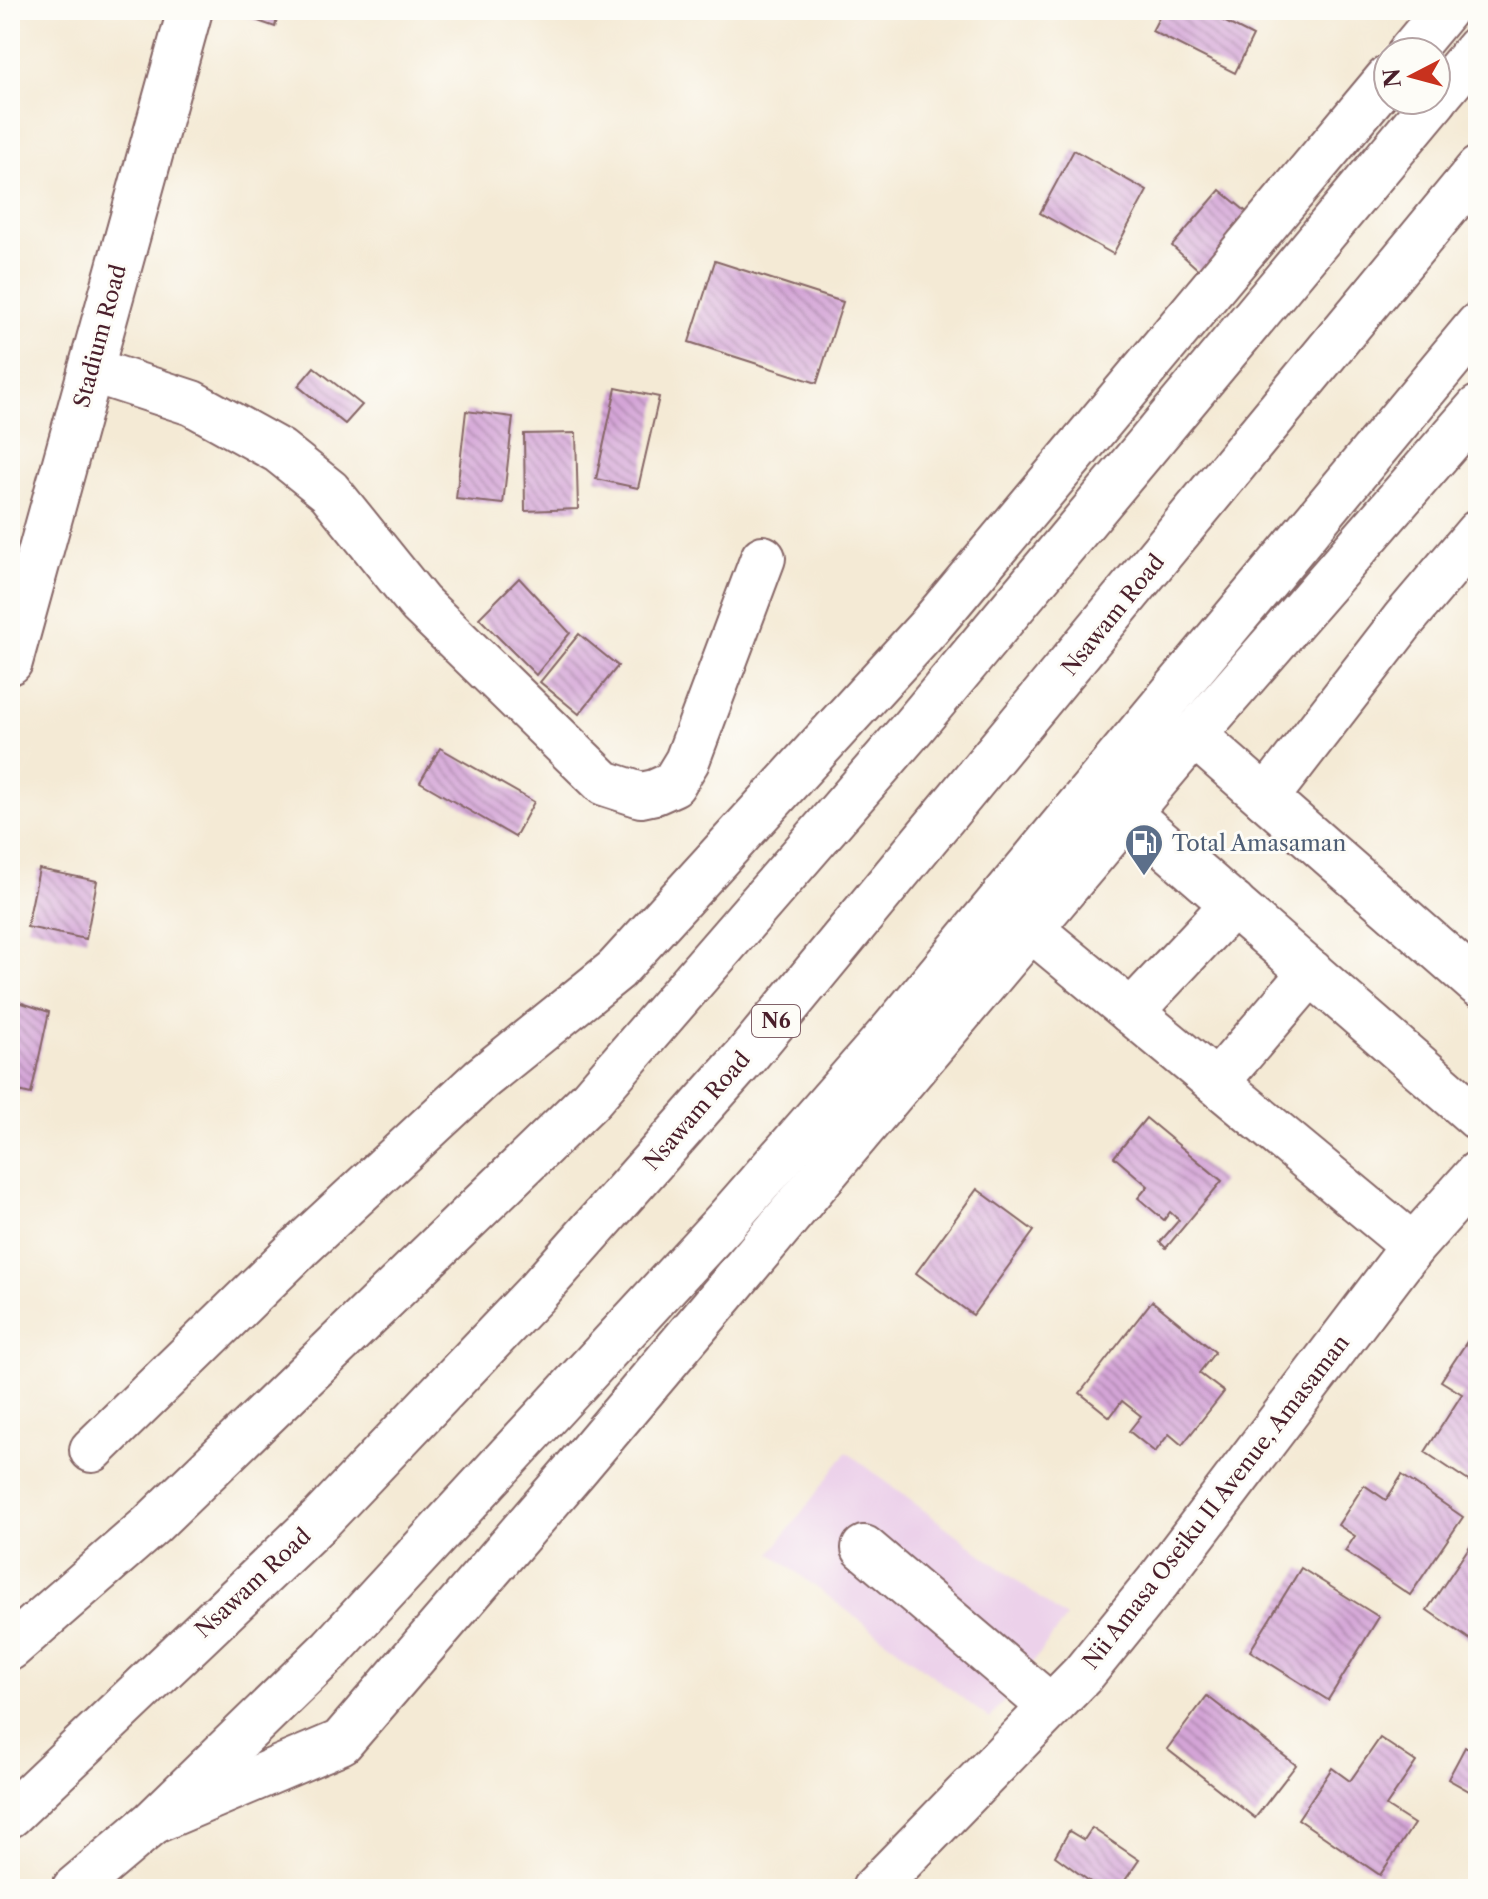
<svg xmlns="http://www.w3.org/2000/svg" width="1488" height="1899" viewBox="0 0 1488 1899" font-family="'Libre Caslon Text',serif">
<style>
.built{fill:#ecd1ea}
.building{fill:url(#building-back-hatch)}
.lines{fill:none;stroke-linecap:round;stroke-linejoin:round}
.minor-casing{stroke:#866666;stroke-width:48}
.major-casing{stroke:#866666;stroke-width:48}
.highway-casing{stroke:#866666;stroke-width:48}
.minor{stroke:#fff;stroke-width:44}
.major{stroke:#fff;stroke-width:44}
.highway{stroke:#fff;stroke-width:44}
.labels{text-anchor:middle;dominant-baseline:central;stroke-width:6;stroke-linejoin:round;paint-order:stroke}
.shield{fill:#fdfcf7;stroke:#806168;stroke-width:2}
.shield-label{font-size:20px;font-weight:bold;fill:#4a1f2b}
.street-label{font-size:22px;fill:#4a1f2b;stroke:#fdfcf7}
.service-label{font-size:22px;fill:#4e5e75;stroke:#fdfcf7;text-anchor:start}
</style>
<defs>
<pattern id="building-back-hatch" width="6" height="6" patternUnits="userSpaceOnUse" patternTransform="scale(2)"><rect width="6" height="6" fill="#d4a5d7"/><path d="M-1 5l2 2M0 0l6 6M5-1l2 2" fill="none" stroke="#ae86af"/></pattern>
</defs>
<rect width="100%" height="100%" fill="#fdfcf7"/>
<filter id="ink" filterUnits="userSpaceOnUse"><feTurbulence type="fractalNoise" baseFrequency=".0125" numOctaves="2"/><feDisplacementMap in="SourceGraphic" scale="16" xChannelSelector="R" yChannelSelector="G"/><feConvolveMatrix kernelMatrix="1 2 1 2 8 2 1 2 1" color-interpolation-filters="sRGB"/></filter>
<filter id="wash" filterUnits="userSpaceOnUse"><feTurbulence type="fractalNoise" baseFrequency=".006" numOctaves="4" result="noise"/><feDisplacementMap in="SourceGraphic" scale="32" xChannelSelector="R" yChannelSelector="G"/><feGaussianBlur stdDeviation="1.8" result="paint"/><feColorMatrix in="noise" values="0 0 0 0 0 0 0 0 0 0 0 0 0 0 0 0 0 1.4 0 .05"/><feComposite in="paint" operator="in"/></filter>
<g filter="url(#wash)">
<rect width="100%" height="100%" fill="#f4ead5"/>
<polygon class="built" points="847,1452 1066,1618 990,1719 771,1553"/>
<g id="blocks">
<g class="building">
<polygon points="227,10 279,10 275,27"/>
<polygon points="1163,10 1202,10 1253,36 1235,73 1152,31"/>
<polygon points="1074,150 1147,191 1113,254 1040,213"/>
<polygon points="1220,190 1260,223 1211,281 1172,246"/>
<polygon points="715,261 843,302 817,383 689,342"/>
<polygon points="314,367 362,405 345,424 298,386"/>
<polygon points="616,388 659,397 638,488 596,479"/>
<polygon points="466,411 513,417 503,504 456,499"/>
<polygon points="576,433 578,509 525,511 524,434"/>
<polygon points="519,578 570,633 536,675 479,618"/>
<polygon points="579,634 618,666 579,714 540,682"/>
<polygon points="440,748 534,802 515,837 420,782"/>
<polygon points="39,869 97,881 86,939 27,927"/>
<polygon points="10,999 49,1012 31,1094 10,1089"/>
<polygon points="1146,1118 1222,1181 1166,1248 1160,1242 1179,1220 1170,1212 1164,1220 1138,1198 1148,1186 1114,1157"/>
<polygon points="977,1189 1034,1231 973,1315 916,1273"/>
<polygon points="1152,1301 1215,1352 1199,1373 1224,1392 1182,1445 1169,1434 1155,1452 1129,1431 1141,1416 1122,1401 1110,1417 1080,1393"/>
<polygon points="1472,1334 1478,1338 1476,1486 1425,1452 1462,1394 1441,1381"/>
<polygon points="1402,1475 1463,1517 1410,1595 1345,1551 1355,1536 1338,1525 1364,1485 1386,1500"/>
<polygon points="1478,1534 1478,1645 1427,1610"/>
<polygon points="1301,1568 1379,1617 1328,1700 1250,1651"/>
<polygon points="1207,1696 1296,1765 1255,1818 1167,1749"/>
<polygon points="1380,1738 1416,1762 1386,1806 1414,1824 1380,1875 1298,1819 1332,1768 1350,1781"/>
<polygon points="1465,1747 1478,1754 1478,1796 1448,1779"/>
<polygon points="1092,1828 1139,1860 1119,1889 1100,1889 1055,1856 1069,1831 1084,1840"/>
</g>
</g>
</g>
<g filter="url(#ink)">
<use href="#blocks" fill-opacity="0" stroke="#866666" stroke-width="2"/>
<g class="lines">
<g class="minor-casing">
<g id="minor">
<polyline points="1410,52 1445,10"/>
<polyline points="91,370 192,403 279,451 329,491 420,604 604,783 641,795 655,792 673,784 687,761 763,558"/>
<polyline points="10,662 190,10"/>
<polyline points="1194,735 1478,984"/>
<polyline points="1266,798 1405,618 1478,532"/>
<polyline points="1129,814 1478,1118"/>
<polyline points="1031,929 1413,1246"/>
<polyline points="1131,1012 1233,904"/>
<polyline points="1217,1082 1311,972"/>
<polyline points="92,1450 299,1248 481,1079 616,970 929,627 1388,78"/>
<polyline points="864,1548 1051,1707"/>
<polyline points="874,1889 1083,1674 1160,1579 1413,1246 1478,1173"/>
</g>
</g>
<g class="major-casing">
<g id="major">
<polyline points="1436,98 1478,48"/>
<polyline points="10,1648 151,1525 589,1101 913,727 1435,100"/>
<polyline points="155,1821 341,1742 575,1470 1194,735 1478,408"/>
</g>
</g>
<g class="highway-casing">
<g id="highway">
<polyline points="10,1815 322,1518 537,1292 747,1055 1478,169"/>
<polyline points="74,1889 153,1822 332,1648 724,1223 892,1031 1478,325"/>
</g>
</g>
<use href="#minor" class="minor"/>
<use href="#major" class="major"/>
<use href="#highway" class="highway"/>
</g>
</g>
<defs>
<g id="fuel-pin" transform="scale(2)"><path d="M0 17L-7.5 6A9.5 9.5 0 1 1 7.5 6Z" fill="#5c6f8a" stroke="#fdfcf7"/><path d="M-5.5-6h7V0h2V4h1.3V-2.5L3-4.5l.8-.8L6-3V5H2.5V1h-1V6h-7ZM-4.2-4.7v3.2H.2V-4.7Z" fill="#fff"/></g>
</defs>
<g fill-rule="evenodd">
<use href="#fuel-pin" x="1144" y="843"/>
</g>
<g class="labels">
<rect class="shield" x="752" y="1005" width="48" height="32" rx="6"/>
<g class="shield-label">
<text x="776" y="1021">N6</text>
</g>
<g class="street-label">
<text transform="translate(100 336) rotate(-75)">Stadium Road</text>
<text transform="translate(1113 615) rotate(-51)">Nsawam Road</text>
<text transform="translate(697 1111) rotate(-49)">Nsawam Road</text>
<text transform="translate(1216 1502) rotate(-52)">Nii Amasa Oseiku II Avenue, Amasaman</text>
<text transform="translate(253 1583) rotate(-43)">Nsawam Road</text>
</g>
<g class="service-label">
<text x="1172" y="843">Total Amasaman</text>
</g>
</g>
<rect width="1488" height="1899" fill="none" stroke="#fdfcf7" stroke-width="40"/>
<g transform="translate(1412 76) rotate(264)"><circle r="38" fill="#fdfcf7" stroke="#b5a4a5" stroke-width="2"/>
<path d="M0-6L14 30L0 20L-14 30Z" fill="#c8321e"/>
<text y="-12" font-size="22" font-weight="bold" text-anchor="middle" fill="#4a1f2b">N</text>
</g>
</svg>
